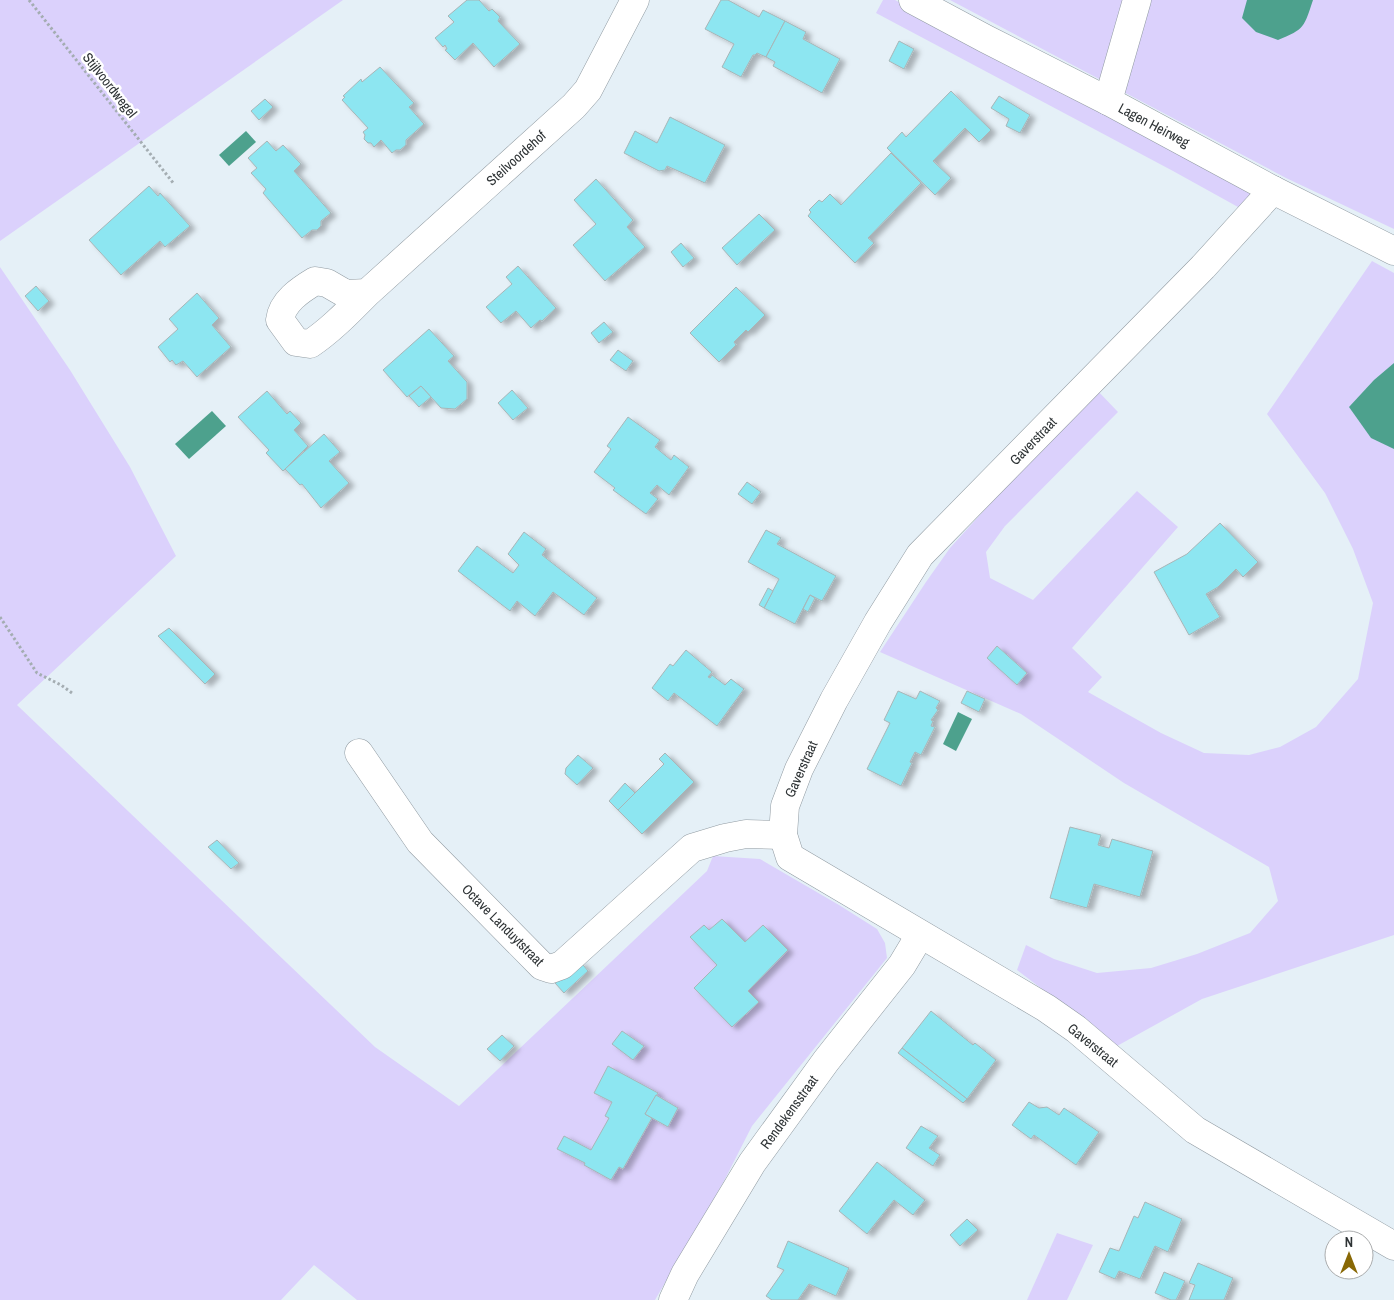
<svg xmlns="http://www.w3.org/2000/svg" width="1394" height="1300" viewBox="0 0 1394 1300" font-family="'Archivo Narrow',sans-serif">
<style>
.green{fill:#dbd1fc}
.water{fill:#4da18d}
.building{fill:#8de6f1;stroke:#a8b5b7;filter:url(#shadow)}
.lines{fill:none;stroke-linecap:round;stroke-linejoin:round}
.minor-casing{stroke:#919ba2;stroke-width:29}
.path{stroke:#a4adb2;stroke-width:3;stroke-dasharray:2.5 2.5;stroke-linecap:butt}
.minor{stroke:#fff;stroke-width:28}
.labels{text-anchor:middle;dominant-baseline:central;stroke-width:5;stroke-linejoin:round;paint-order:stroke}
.street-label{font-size:14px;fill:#2e3335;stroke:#fff}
</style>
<defs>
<filter id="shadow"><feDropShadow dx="5.5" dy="3" stdDeviation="2.5" flood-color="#0004"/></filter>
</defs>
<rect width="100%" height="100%" fill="#e5f0f7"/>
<g class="green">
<polygon points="0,0 343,0 0,241"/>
<polygon points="883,0 895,0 1256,189 1238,207 1173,171 876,13"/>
<polygon points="950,0 1394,0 1394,229 1286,178"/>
<polygon points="1372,261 1394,273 1394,935 1202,999 1117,1046 1017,970 1026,945 1054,959 1097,973 1151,968 1197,954 1250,933 1278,901 1269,867 1124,783 1021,714 880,652 926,582 950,548 1095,388 1118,412 1005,526 986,552 990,578 1033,600 1137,491 1178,527 1072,648 1102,677 1088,692 1161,733 1204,753 1249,755 1280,747 1316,727 1358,679 1373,603 1353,549 1325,493 1267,414"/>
<polygon points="0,267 70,370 130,467 176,556 17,705 375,1047 459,1106 707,871 713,856 760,859 839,905 877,929 885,943 887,958 752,1126 724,1181 655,1300 357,1300 314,1265 281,1300 0,1300"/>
<polygon points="1057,1233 1093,1245 1067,1300 1027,1300"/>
</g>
<g class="water">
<path d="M1247 0H1313C1304 27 1305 29 1278 40L1256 32 1242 18Z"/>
<polygon points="246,131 256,142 229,166 219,155"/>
<polygon points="1394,363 1394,449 1371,438 1349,407 1374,380"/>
<polygon points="212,411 226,426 189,459 175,444"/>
<polygon points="958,712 972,719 956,751 943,744"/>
</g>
<g class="building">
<polygon points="467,0 479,0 489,11 492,9 500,17 498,21 520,44 494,67 473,43 455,60 445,50 447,49 445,45 443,47 435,38 454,22 448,16"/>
<polygon points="721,0 728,0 759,17 763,10 785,21 766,57 757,53 755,55 753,55 741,77 722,67 734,44 705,29"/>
<polygon points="785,21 806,32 803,39 840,59 822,93 773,66 775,62 766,57"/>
<polygon points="899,41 914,49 904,69 889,61"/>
<polygon points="380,67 414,103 409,107 424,124 406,140 406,145 400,150 396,150 392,153 381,140 374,147 371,143 368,143 364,139 365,135 363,132 368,128 342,100 345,97 343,96 361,79 362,82"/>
<polygon points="951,91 991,130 979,142 965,128 933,161 951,178 935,195 887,148 902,132 906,137"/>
<polygon points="999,96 1030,115 1020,133 1006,126 1009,119 991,108"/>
<polygon points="265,99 273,107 259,120 251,111"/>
<polygon points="670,117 725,145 705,183 667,166 665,170 659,171 624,153 635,131 657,143"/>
<polygon points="267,141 276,151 283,145 301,164 294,171 331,213 321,221 321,226 317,230 312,230 302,238 263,193 266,189 251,173 257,168 248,158"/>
<polygon points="891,153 921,183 868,238 874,243 855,263 808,216 811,212 809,210 819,200 822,202 830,194 841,205"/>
<polygon points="596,179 633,220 627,227 645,247 605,281 573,245 596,224 574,200"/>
<polygon points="149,186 158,196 160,193 190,226 165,247 160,241 121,275 89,240"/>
<polygon points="759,214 775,230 737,265 722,248"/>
<polygon points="681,243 694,258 683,267 671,252"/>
<polygon points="518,266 556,308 542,321 540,320 531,328 516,311 501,323 486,307 512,284 506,277"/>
<polygon points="36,286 49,301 38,311 25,296"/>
<polygon points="736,287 765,315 748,332 746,330 734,342 736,345 719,362 690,333"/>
<polygon points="197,293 219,318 212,325 231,347 197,377 183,361 176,365 172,360 170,362 158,347 178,329 169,319"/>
<polygon points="604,322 613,332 599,343 591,333"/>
<polygon points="429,329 454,356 448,361 467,382 467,399 455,409 441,408 421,386 407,397 383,370"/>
<polygon points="618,350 633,361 626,371 610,360"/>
<polygon points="421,386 431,397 419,407 409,396"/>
<polygon points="512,390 528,408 513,420 498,403"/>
<polygon points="267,391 287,414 290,411 301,423 294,430 308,446 283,471 266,453 269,450 238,417"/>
<polygon points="628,417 660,440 655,447 671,460 674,455 689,467 669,495 657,485 650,493 658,499 646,514 613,490 615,488 594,472 611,449 607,446"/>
<polygon points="324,434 340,452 329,461 349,483 321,508 302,484 300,485 285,469"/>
<polygon points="747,482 761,492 752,504 738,494"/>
<polygon points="1220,523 1258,562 1243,577 1236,569 1218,587 1206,594 1220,617 1189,635 1154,572 1187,554"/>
<polygon points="766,530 781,538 777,544 836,576 822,601 810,595 795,624 764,608 779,579 748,562"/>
<polygon points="524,532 546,549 542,555 597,598 584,615 553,592 535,616 517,601 510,611 458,571 477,546 513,573 519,565 508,554"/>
<polygon points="768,588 773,591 764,608 759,605"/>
<polygon points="810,595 815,598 808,612 803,609"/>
<polygon points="169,628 215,674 205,684 158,636"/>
<polygon points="997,646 1027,673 1017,685 987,658"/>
<polygon points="686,650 712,672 708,677 710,678 712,675 725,685 731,679 744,689 717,726 674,693 668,701 652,688 670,664 673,666"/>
<polygon points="898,691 916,699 920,691 940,701 936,708 938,710 931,720 933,721 931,726 935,727 921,755 915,752 910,762 912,763 901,786 867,769 890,723 884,720"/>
<polygon points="967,691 985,699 979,712 961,703"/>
<polygon points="665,753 694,782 642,834 618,810 664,764 659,759"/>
<polygon points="578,755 593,768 577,785 565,774 566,768"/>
<polygon points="625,783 635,793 618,810 609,801"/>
<polygon points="1070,827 1101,835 1098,845 1109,848 1112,839 1153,851 1140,897 1094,884 1087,908 1050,898"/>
<polygon points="217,840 239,863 231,869 208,847"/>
<polygon points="722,919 745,942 763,925 788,950 748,991 759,1002 732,1027 694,988 717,965 690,937 704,925 709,930"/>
<polygon points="580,961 588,971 564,993 555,983"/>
<polygon points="931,1011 973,1045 975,1043 996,1060 967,1099 902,1048"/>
<polygon points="622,1031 644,1046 633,1060 612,1044"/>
<polygon points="502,1035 514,1046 500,1061 487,1049"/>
<polygon points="902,1048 967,1099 963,1103 898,1053"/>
<polygon points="608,1066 658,1093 645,1114 652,1118 623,1169 619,1167 611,1180 584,1165 585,1163 557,1149 564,1136 591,1150 609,1118 605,1116 612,1102 594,1093"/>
<polygon points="656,1095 678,1108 668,1127 645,1114"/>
<polygon points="1029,1102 1039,1108 1047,1107 1059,1115 1064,1108 1099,1132 1076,1165 1034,1135 1031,1139 1012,1125"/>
<polygon points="921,1126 938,1136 929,1148 940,1155 933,1166 906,1148"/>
<polygon points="877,1162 925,1200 913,1215 894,1200 867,1234 839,1211"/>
<polygon points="1145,1202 1182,1219 1168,1252 1155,1246 1140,1279 1119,1271 1115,1279 1099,1272 1110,1248 1119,1251 1134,1216 1138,1218"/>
<polygon points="967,1219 978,1230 960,1246 950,1235"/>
<polygon points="788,1241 849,1268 836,1296 809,1284 798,1300 772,1300 766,1296 784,1270 777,1267"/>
<polygon points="1198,1263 1233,1278 1224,1300 1189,1300 1195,1285 1189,1283"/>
<polygon points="1164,1272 1185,1281 1176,1300 1171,1300 1155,1293"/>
</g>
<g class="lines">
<g class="minor-casing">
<g id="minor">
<polyline points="913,0 986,39 1108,101 1273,190 1394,251"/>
<polyline points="1108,101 1137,0"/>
<polyline points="1273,190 1203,267 920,555 878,622 834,700 799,769 785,806 783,835 790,857 1046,1008 1076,1029 1195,1130 1394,1246"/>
<path d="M367 293 346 294 327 283 315 281C300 290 282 302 280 320L296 342 310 344C331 330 349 311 367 293L574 106 588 90 635 0"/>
<polyline points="359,753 420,842 542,966 551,969 562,965 692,848 725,838 746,834 783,835"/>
<polyline points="673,1300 685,1274 752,1163 826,1061 902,965 920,935"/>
</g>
</g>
<g class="path">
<polyline points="29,0 174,184"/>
<polyline points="0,617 37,673 61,685 72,693"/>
</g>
<use href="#minor" class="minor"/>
</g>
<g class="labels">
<g class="street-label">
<text transform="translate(110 85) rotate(52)">Stijlvoordwegel</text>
<text transform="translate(1154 125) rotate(28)">Lagen Heirweg</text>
<text transform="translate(516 158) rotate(-42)">Steilvoordehof</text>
<text transform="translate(1033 441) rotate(-46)">Gaverstraat</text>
<text transform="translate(801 769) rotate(-66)">Gaverstraat</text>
<text transform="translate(503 925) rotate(45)">Octave Landuytstraat</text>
<text transform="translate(1093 1045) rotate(39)">Gaverstraat</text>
<text transform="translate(789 1112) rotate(-54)">Rendekensstraat</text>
</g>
</g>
<g transform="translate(1349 1255)"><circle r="24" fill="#ffffff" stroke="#abadae"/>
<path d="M0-4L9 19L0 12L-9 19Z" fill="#886805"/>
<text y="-8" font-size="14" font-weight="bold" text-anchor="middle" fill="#2e3335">N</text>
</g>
</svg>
